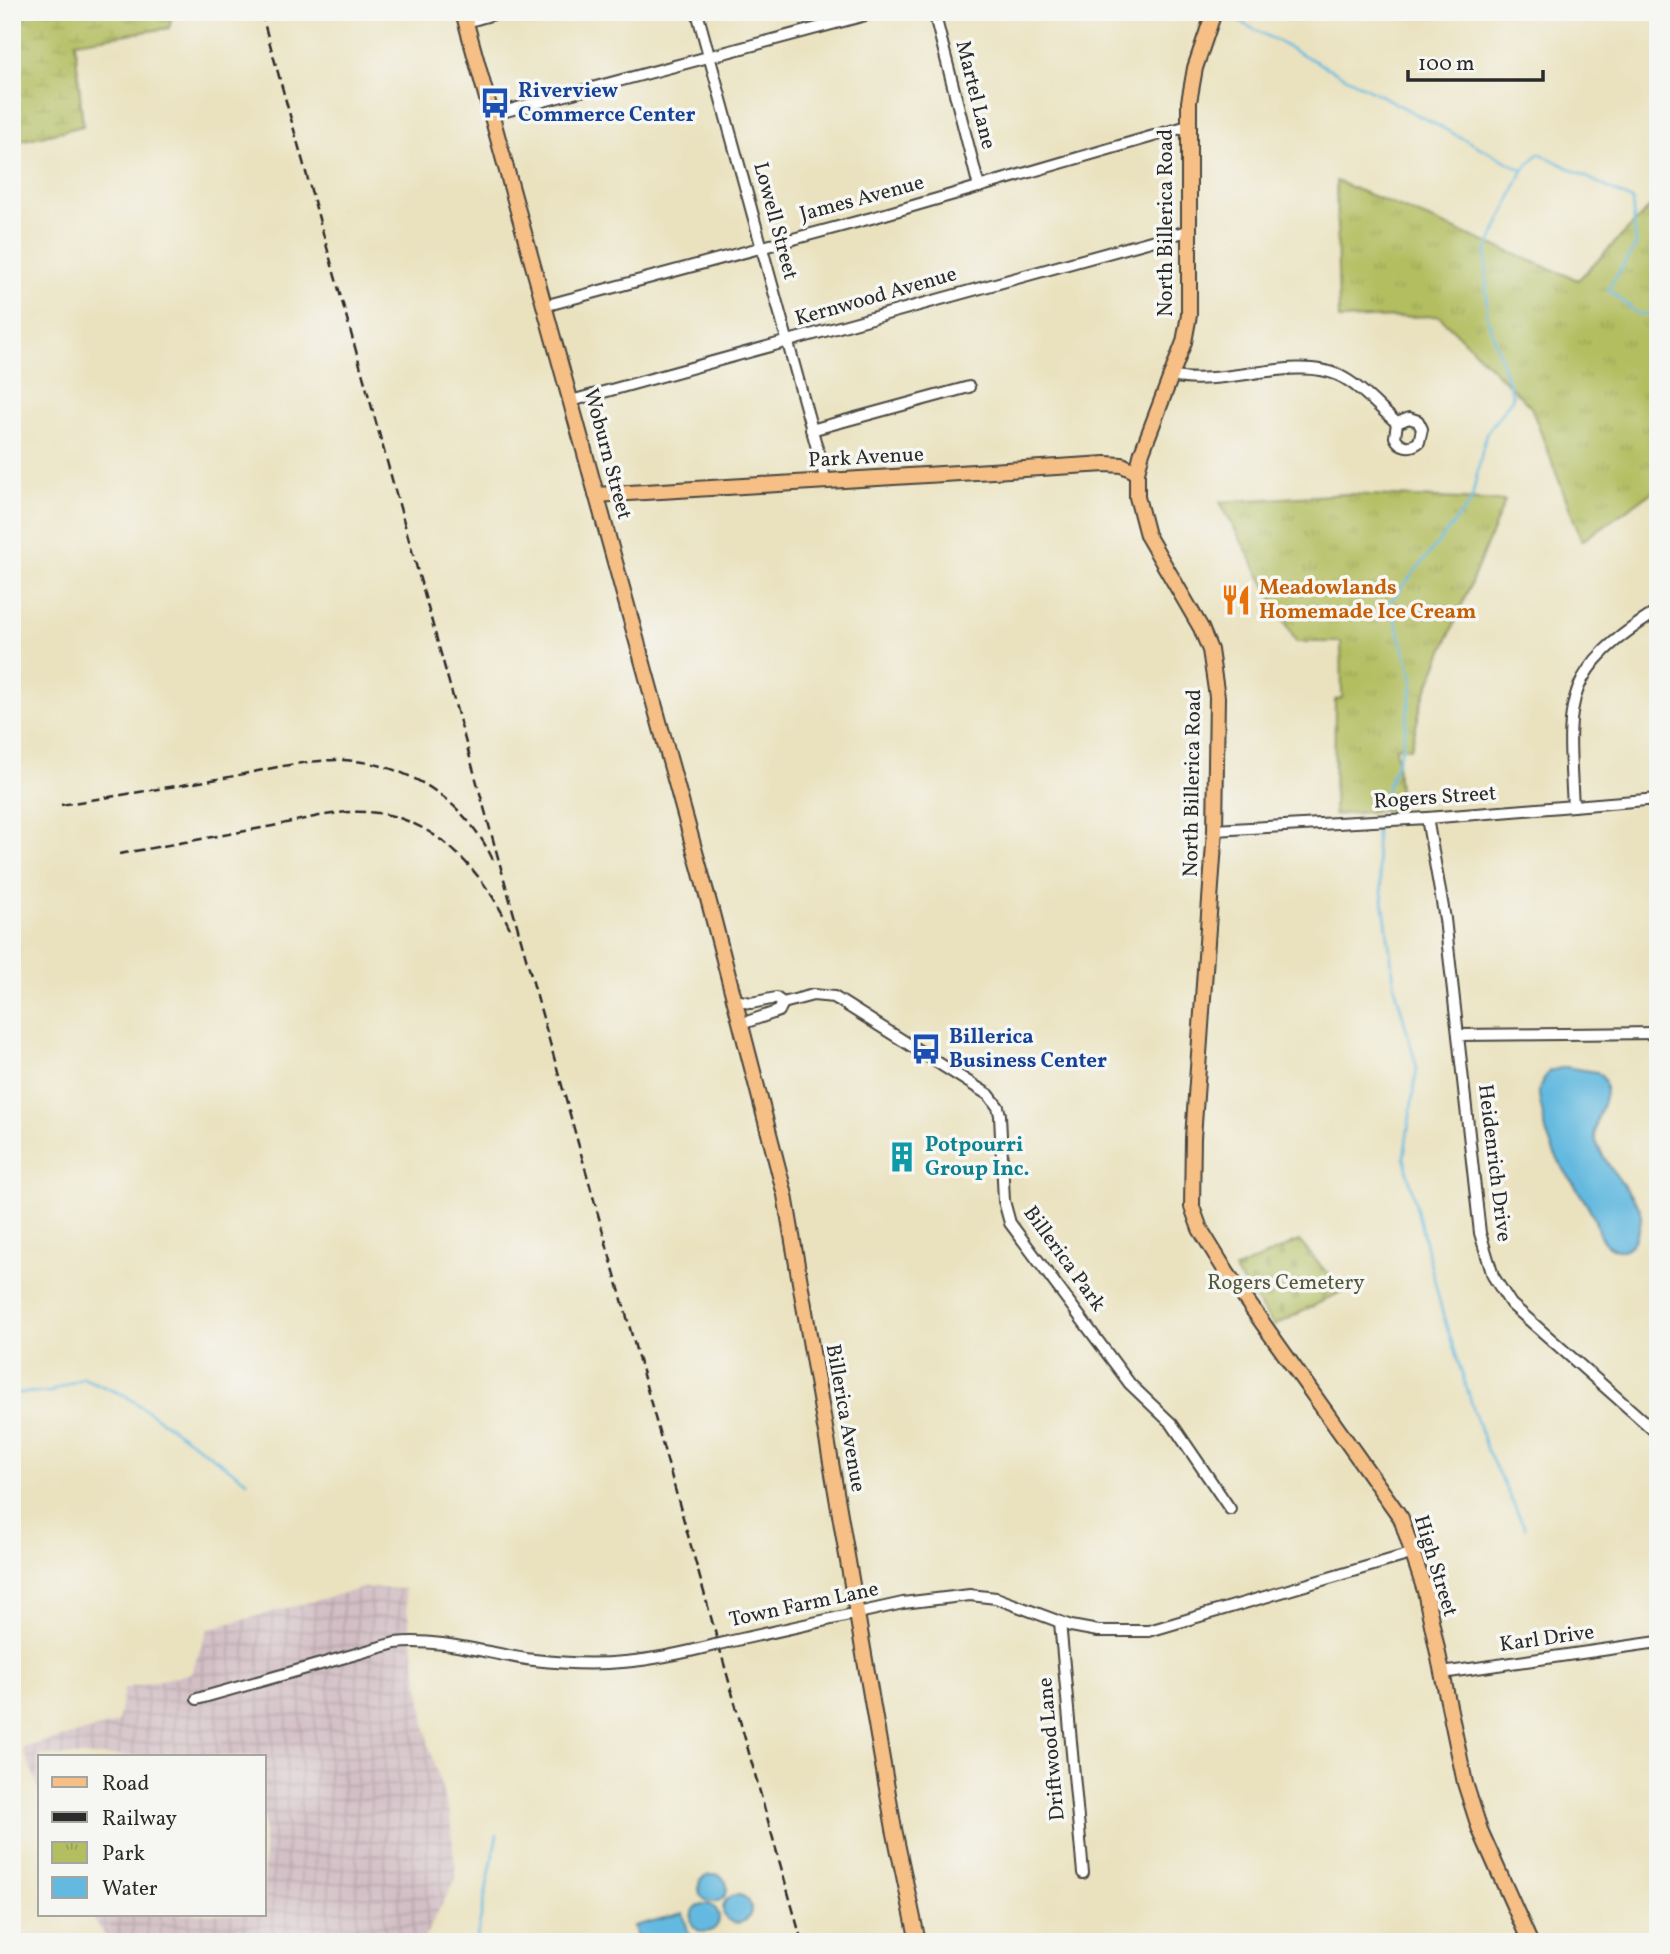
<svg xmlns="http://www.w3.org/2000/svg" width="1670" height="1954" viewBox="0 0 1670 1954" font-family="Vollkorn,serif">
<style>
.industrial{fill:url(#industrial-grid)}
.wetland{fill:url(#wetland-marsh);stroke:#6f7446;stroke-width:2}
.cemetery{fill:url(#cemetery-stones);stroke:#6f7446;stroke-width:2}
.park{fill:url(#park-tufts);stroke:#6f7446;stroke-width:2}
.water{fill:#63b9df;stroke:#477285;stroke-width:2}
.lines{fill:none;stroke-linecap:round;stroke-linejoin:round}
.stream{stroke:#63b9df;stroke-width:2.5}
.minor-casing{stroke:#484641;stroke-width:14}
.major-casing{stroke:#484641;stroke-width:18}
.minor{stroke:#fff;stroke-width:10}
.major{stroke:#f5bf86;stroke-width:14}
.rail{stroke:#2b2b2b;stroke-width:2.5;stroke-dasharray:10 5;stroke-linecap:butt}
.minor-bridge-casing{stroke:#484641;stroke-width:14;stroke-linecap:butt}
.minor-bridge{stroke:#fff;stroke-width:10}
.labels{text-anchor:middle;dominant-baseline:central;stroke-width:7;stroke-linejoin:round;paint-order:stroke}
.transit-label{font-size:21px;font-weight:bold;fill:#164399;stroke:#f6f6f2;text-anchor:start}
.street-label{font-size:21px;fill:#2b2b2b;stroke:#f6f6f2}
.food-label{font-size:21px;font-weight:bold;fill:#c56008;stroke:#f6f6f2;text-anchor:start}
.culture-label{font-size:21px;font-weight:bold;fill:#0d838f;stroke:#f6f6f2;text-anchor:start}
.park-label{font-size:21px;fill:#54573b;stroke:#f6f6f2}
</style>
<defs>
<pattern id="industrial-grid" width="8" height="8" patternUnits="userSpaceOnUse" patternTransform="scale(1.75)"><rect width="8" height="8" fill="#d2bec4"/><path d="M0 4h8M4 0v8" fill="none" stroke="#b4a3a9"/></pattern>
<pattern id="wetland-marsh" width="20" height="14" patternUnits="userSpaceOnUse" patternTransform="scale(1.75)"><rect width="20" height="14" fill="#b3be60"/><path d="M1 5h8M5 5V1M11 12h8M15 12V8" fill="none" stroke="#9aa354"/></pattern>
<pattern id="cemetery-stones" width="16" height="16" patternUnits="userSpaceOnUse" patternTransform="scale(1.75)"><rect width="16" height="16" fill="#b3be60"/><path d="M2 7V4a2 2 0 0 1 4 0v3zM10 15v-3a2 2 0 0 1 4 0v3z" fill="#9aa354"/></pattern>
<pattern id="park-tufts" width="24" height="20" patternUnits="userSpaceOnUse" patternTransform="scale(1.75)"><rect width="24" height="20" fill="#b3be60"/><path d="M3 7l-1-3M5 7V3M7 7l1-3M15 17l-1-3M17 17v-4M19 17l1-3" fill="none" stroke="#9aa354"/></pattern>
</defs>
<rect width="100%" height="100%" fill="#f6f6f2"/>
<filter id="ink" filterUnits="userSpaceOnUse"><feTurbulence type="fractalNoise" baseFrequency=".0143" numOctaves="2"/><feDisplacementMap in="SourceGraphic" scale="14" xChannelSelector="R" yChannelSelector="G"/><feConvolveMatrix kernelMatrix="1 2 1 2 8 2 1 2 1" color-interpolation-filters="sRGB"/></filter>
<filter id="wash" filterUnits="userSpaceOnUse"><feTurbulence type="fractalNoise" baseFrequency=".00686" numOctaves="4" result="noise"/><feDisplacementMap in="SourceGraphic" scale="28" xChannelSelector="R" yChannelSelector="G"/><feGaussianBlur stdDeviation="1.57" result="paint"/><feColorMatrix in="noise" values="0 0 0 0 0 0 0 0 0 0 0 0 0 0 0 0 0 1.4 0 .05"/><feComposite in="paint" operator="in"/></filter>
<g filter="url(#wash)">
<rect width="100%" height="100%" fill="#eae2bf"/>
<polygon class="industrial" points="363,1588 404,1589 428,1742 450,1816 456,1878 422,1942 110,1942 90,1914 264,1914 264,1756 40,1756 40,1790 22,1748 118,1723 124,1689 191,1673 208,1629"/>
<polygon class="wetland" points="12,12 173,12 169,28 75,42 83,126 12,143"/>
<polygon class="cemetery" points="1299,1241 1343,1291 1274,1326 1234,1270"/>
<g class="park">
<polygon points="1336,181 1578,280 1658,199 1658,488 1582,541 1531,407 1439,316 1339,319"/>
<polygon points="1347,494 1505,501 1422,701 1411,748 1396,747 1400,809 1334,815 1335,700 1342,698 1341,642 1296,642 1220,502"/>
</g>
<g class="water">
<path d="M1565 1067 1597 1072C1620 1088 1592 1116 1595 1137 1598 1156 1630 1192 1641 1210 1643 1229 1630 1263 1607 1245 1598 1238 1598 1226 1593 1216 1572 1174 1549 1162 1542 1111 1541 1105 1538 1096 1539 1090 1540 1084 1546 1076 1549 1071Z"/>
<circle cx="713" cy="1888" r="14"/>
<circle cx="737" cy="1909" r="14"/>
<circle cx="705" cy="1918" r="14"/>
<polygon points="683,1913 691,1942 638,1942 634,1926"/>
</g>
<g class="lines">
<g class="stream">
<polyline points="1225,14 1523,170"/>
<polyline points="1379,809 1402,749 1413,679 1390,602 1471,502 1486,434 1513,397 1487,316 1486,253 1523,170 1539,153 1632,200 1636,245 1608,289 1639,315 1658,312"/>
<polyline points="1376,828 1376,849 1395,987 1417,1068 1404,1157 1443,1315 1486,1448 1525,1528"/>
<polyline points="12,1393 50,1392 83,1378 126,1396 247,1481"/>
<polyline points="476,1942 497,1835"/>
</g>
</g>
</g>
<g filter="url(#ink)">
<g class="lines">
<g class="minor-casing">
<g id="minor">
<polyline points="697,12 826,481"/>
<polyline points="934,12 979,187"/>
<polyline points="466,22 501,12"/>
<polyline points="491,115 877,12"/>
<polyline points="544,306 875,217 1188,126"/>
<path d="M1171 376C1221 388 1294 355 1338 375 1360 385 1379 408 1397 423L1395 437C1400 447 1410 449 1419 442L1422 429 1418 421 1409 418 1397 423"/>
<polyline points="571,401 1191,230"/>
<polyline points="811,430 969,387"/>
<path d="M1573 806C1567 701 1561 671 1658 611"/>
<polyline points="1427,818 1445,919 1480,1233 1493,1276 1511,1304 1658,1434"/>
<polyline points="1215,830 1427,818 1658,799"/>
<polyline points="734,1000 751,1003 776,998 783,1003"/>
<polyline points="741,1024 779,1011 783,1003 813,995 834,997 989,1095 998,1107 1000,1115 1004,1201 1010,1223 1130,1384 1172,1424 1230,1509"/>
<polyline points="1459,1035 1658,1033"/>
<polyline points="1060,1622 1083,1873"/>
<polyline points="728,1642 903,1603 970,1595 996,1598 1071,1626 1098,1631 1149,1631 1414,1553"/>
<polyline points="1442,1673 1658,1642"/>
<path d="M197 1699 395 1643C442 1638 487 1654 534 1660 602 1668 649 1662 715 1645"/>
</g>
</g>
<g class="major-casing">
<g id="major">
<polyline points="463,12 710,906 785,1195 894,1829 918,1942"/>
<polyline points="1214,12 1195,68 1189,102 1189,315 1184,342 1142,452 1137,472 1137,497 1147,535 1201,628 1210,650 1217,697 1215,830 1193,1138 1192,1207 1200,1229 1227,1273 1401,1518 1425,1591 1465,1783 1480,1830 1530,1942"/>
<polyline points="596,495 1106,464 1122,465 1137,472"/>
</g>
</g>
<use href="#minor" class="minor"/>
<use href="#major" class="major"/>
<g class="rail">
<polyline points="261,12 802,1942"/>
<path d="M61 805C115 796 170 787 224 778 260 771 298 761 335 760 402 759 465 799 493 860"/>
<path d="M119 854C168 845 218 836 267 827 299 821 334 810 367 812 435 815 487 876 512 933"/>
</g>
<g class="minor-bridge-casing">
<polyline id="minor-bridge" points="715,1645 728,1642"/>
</g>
<use href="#minor-bridge" class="minor-bridge"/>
</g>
</g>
<defs>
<g id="bus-bare" transform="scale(2.415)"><path d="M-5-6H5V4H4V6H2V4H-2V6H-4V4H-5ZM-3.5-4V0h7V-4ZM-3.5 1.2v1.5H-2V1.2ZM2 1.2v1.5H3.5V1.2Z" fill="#1a4fb4" stroke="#f6f6f2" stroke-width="2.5" paint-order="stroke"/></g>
<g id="restaurant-bare" transform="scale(2.415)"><path d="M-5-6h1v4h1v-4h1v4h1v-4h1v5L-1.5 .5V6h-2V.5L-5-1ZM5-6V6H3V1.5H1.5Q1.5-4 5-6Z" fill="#e8710a" stroke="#f6f6f2" stroke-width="2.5" paint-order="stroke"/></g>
<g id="building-bare" transform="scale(2.415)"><path d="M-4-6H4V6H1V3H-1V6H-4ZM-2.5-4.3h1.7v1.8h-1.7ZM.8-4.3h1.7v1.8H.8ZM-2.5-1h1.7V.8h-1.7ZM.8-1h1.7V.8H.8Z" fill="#0f9aa8" stroke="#f6f6f2" stroke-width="2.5" paint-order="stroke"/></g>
</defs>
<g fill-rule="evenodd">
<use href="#bus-bare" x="495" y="103"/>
<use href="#restaurant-bare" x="1236" y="600"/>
<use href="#bus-bare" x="926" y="1049"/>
<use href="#building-bare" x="902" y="1157"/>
</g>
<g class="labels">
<g class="transit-label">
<text x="518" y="91">Riverview<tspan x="518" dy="24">Commerce Center</tspan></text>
<text x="949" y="1037">Billerica<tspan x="949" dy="24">Business Center</tspan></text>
</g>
<g class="street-label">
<text transform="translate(975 95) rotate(76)">Martel Lane</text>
<text transform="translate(862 199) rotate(-15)">James Avenue</text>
<text transform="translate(775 221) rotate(75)">Lowell Street</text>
<text transform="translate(1166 223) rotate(-90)">North Billerica Road</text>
<text transform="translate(876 297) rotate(-16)">Kernwood Avenue</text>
<text transform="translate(607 454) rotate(75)">Woburn Street</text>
<text transform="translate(866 458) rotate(-3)">Park Avenue</text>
<text transform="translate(1193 783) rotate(-89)">North Billerica Road</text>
<text transform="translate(1435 798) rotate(-4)">Rogers Street</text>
<text transform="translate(1494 1163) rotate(83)">Heidenrich Drive</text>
<text transform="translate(1064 1259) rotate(54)">Billerica Park</text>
<text transform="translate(845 1418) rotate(80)">Billerica Avenue</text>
<text transform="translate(1435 1566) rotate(73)">High Street</text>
<text transform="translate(804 1605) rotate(-12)">Town Farm Lane</text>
<text transform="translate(1547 1639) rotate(-8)">Karl Drive</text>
<text transform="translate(1052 1749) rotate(-95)">Driftwood Lane</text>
</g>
<g class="food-label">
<text x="1259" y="588">Meadowlands<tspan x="1259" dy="24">Homemade Ice Cream</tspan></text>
</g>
<g class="culture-label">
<text x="925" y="1145">Potpourri<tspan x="925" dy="24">Group Inc.</tspan></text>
</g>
<g class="park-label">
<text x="1286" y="1283">Rogers Cemetery</text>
</g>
</g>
<rect width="1670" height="1954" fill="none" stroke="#f6f6f2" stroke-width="42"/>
<rect x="38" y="1755" width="228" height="161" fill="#f6f6f2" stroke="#a5a5a2" stroke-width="2"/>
<rect x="52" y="1777" width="35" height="10" fill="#f5bf86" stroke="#a5a5a2" stroke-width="2"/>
<text x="102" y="1790" font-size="21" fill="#2b2b2b">Road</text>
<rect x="52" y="1812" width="35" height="10" fill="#2b2b2b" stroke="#a5a5a2" stroke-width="2"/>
<text x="102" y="1825" font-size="21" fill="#2b2b2b">Railway</text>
<rect x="52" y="1842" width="35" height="21" fill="url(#park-tufts)" stroke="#a5a5a2" stroke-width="2"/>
<text x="102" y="1860" font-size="21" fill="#2b2b2b">Park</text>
<rect x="52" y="1877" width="35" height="21" fill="#63b9df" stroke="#a5a5a2" stroke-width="2"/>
<text x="102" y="1895" font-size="21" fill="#2b2b2b">Water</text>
<path d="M1408 70v10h135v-10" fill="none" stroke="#2b2b2b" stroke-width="3.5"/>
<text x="1418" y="70" font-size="21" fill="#2b2b2b" stroke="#f6f6f2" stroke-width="5" paint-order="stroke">100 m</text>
</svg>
